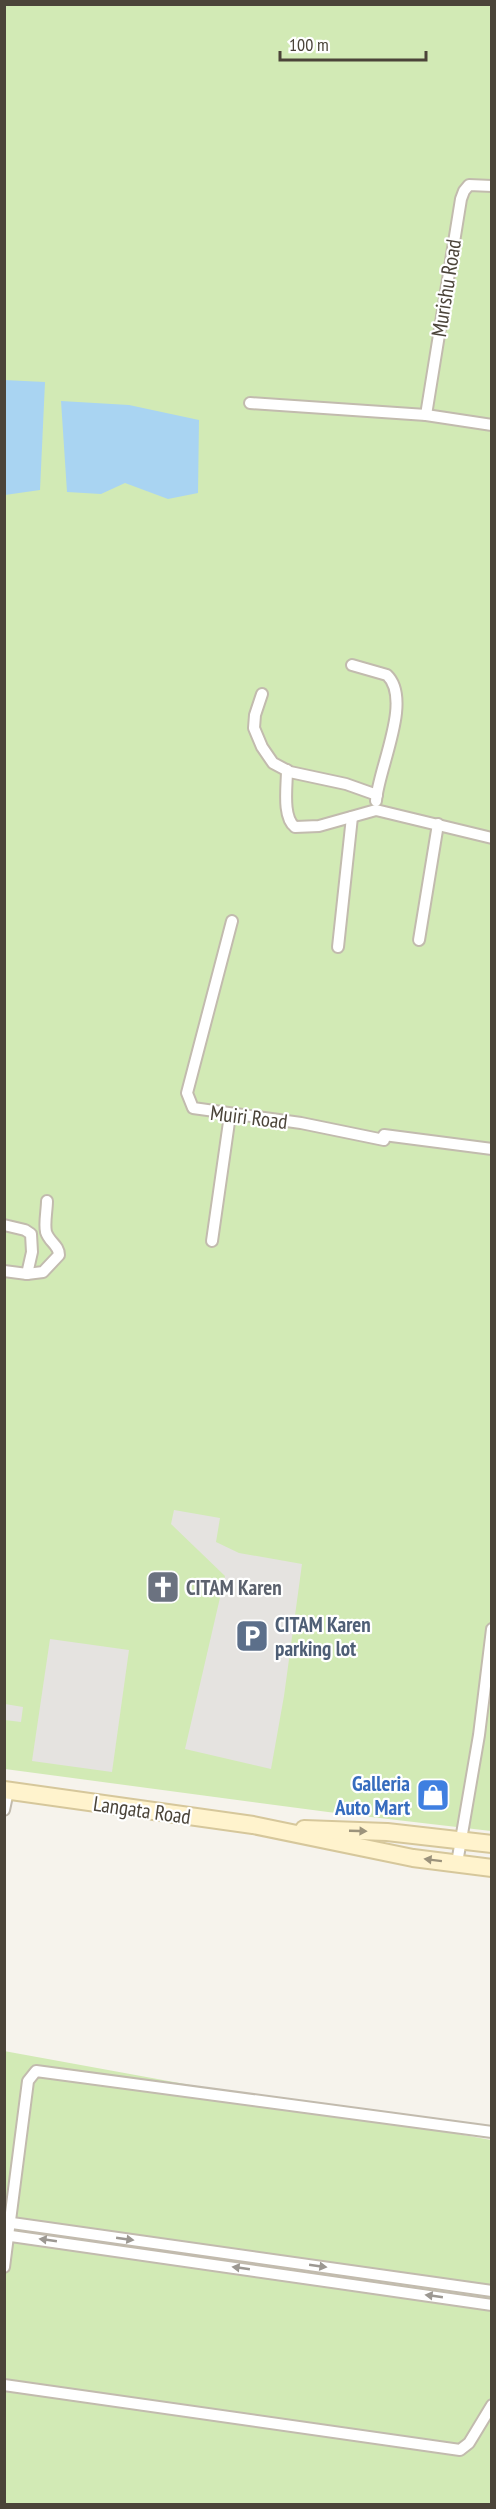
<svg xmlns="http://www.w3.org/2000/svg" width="496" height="2509" viewBox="0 0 496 2509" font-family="'PT Sans Narrow',sans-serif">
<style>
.green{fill:#d2eab5}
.parking{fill:#e5e3e0}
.water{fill:#a9d4f2}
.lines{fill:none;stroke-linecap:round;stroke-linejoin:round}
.minor-casing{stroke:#c2bbae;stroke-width:14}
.secondary-casing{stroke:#d6c79b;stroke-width:20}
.minor{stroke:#fff;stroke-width:10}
.secondary{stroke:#fff3cd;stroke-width:16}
.oneway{fill:#9c937c}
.oneway2{fill:#9c9892}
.labels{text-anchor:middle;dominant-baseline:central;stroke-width:4.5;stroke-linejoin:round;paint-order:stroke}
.street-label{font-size:21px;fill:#4b4439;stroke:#fff}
.worship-label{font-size:21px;font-weight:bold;fill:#5b616d;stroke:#fff;text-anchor:start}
.service-label{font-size:21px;font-weight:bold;fill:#4e5e75;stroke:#fff;text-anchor:start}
.shop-label{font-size:21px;font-weight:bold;fill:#366cbe;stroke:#fff;text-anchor:end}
</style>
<rect width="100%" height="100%" fill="#f6f3ec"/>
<g class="green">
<polygon points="5,5 491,5 491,1831 328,1812 5,1769"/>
<polygon points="4,2051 491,2140 491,2504 5,2504"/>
</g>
<g class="parking">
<polygon points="174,1510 220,1518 216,1542 239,1553 302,1564 284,1696 271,1769 185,1749 225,1576 171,1524"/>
<polygon points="50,1639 129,1650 112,1772 32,1761"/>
<polygon points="5,1704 23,1707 21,1722 5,1720"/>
</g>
<g class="water">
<polygon points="4,380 45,382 40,490 5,495"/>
<polygon points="61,401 129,405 199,420 198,493 168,499 125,483 101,494 67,492"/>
</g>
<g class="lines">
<g class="minor-casing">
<g id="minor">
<polyline points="250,403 426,415 492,425"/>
<polyline points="426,415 461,199 464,191 469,185 492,186"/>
<path d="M352 665 387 675C413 700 378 769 376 801"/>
<polyline points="262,694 255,715 254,728 262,747 273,763 290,772 346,784 377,795"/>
<path d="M287 770C287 786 282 817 295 827L319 826 376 810 492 838"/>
<polyline points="232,921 187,1093 193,1108 301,1123 384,1140 384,1135 492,1149"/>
<polyline points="419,940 438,824"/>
<polyline points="338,947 352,817"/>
<polyline points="4,1225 25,1230 31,1234 32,1252 27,1274"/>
<polyline points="212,1241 230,1115"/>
<path d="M4 1271 27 1274 43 1272 59 1255C59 1245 49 1242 46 1232 44 1223 47 1210 47 1201"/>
<polyline points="4,1810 8,1791"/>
<polyline points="457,1863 479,1735 492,1629"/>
<polyline points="5,2222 492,2291"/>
<polyline points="4,2235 492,2305"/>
<polyline points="4,2267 28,2081 36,2071 492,2132"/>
<polyline points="4,2385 460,2450 469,2443 492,2405"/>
</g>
</g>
<g class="secondary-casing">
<g id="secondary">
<polyline points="4,1790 253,1825 413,1858 492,1868"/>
<polyline points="304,1829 387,1832 492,1844"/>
</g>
</g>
<use href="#minor" class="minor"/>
<use href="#secondary" class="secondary"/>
</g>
<defs><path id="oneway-solid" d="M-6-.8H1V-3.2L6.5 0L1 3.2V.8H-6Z" transform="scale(1.5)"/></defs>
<g class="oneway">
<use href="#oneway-solid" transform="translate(358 1831) rotate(2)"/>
<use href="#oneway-solid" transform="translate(433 1860) rotate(-173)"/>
</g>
<g class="oneway2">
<use href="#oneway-solid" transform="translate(125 2239) rotate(8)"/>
<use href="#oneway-solid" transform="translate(48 2240) rotate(-172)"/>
<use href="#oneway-solid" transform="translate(318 2266) rotate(8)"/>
<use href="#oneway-solid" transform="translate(241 2268) rotate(-172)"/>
<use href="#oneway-solid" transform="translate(434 2296) rotate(-172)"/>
</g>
<defs>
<g id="church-square" transform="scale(1.725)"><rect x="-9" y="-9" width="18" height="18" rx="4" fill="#6b7280" stroke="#fff"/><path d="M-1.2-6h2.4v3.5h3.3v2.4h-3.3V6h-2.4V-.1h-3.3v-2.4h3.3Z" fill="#fff"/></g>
<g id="parking-square" transform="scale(1.725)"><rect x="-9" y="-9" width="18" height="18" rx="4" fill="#5c6f8a" stroke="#fff"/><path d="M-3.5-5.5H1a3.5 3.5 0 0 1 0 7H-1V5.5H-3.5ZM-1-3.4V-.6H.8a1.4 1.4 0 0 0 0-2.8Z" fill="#fff"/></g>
<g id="shop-square" transform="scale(1.725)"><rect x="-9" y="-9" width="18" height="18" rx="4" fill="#3f7fe0" stroke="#fff"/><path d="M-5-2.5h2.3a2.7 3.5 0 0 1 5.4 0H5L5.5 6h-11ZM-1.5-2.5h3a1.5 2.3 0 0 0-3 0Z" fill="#fff"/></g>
</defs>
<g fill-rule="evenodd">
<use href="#church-square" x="163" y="1587"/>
<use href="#parking-square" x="252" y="1636"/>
<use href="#shop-square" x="433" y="1795"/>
</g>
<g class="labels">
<g class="street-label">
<text transform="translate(446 288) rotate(-81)">Murishu Road</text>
<text transform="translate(249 1117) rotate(7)">Muiri Road</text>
<text transform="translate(142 1810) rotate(8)">Langata Road</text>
</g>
<g class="worship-label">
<text x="186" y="1587">CITAM Karen</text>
</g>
<g class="service-label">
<text x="275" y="1624">CITAM Karen<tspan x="275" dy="24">parking lot</tspan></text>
</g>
<g class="shop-label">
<text x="410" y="1783">Galleria<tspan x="410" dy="24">Auto Mart</tspan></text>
</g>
</g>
<rect width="496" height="2509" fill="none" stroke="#4b4439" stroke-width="12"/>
<path d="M280 51v9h146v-9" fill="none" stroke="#4b4439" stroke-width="3"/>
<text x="289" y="51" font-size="18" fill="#4b4439" stroke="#ffffff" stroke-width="4.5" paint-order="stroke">100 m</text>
</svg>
